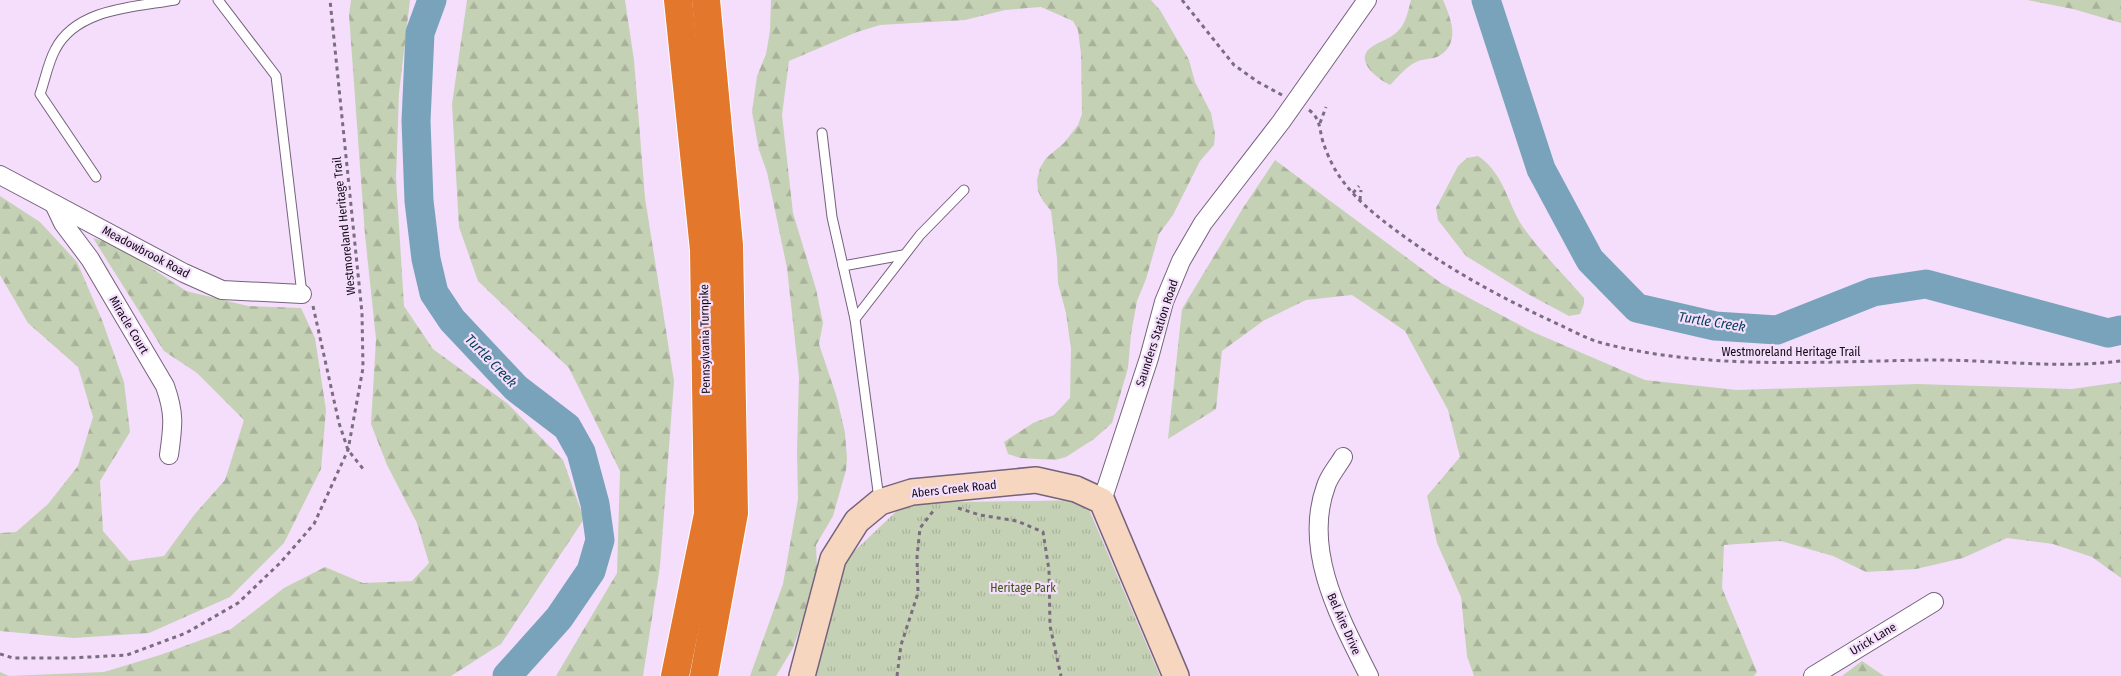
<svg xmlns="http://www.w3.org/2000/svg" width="2121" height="676" viewBox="0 0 2121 676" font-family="'Fira Sans Condensed',sans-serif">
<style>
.forest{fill:url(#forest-firs)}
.park{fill:url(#park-tufts)}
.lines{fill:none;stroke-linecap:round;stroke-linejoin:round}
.river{stroke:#79a3ba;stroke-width:29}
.lane-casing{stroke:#75627c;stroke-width:11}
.street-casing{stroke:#75627c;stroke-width:20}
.secondary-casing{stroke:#75627c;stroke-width:28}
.highway-casing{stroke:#fff;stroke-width:30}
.path{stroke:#7b6d7f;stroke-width:3;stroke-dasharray:4 4;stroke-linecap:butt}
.lane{stroke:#fff;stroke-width:9}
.street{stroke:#fff;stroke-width:18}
.secondary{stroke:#f7d6bf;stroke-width:25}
.highway{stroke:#e3772b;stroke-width:28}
.labels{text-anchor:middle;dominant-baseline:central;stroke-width:4.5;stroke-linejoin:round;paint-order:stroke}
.street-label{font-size:12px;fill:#120b14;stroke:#f4defc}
.park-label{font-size:12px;fill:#405419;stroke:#f4defc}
.water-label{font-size:14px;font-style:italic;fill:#023f57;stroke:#f4defc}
</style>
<defs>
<pattern id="forest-firs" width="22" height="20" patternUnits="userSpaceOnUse" patternTransform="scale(1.25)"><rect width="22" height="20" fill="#c5d1b4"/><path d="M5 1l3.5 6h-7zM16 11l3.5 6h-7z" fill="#a8b29a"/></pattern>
<pattern id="park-tufts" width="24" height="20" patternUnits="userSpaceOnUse" patternTransform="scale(1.25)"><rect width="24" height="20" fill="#c5d1b4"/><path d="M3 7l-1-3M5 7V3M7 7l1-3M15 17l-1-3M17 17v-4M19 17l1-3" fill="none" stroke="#a8b29a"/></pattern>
</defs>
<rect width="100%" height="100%" fill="#f4defc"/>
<g class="forest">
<polygon points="351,0 410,0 399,93 396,178 404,306 433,349 508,404 563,460 584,519 501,644 451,676 0,676 0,672 9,676 104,672 160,655 231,629 284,588 325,567 363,583 412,581 429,563 417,523 387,465 371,424 376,339 365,235 349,15"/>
<polygon points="467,0 625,0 634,60 645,198 674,381 660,566 643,676 556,676 617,573 620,471 569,368 478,281 459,227 452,104"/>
<polygon points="771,0 1151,0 1160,10 1189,60 1195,82 1211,113 1215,134 1214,145 1200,161 1173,215 1159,234 1146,279 1137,301 1131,334 1128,368 1112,423 1094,439 1066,457 1055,460 1020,458 1008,454 1004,442 1033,423 1054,415 1070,398 1071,349 1066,313 1058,283 1057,258 1051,211 1043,201 1038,191 1037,180 1040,168 1046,158 1064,143 1078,125 1082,114 1081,54 1078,30 1073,21 1041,7 1005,10 965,20 880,25 857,32 789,61 782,115 793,213 816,289 823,323 819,344 837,398 845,433 847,459 846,470 833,516 816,545 817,568 809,602 793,648 776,676 750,676 783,584 798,499 797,451 799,377 787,268 767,172 759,150 752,112 757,76 766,54 770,31"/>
<path d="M1411 0H1443C1451 19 1461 43 1439 56 1432 60 1423 58 1416 62 1406 67 1398 77 1390 85 1376 78 1352 59 1373 46 1381 41 1391 38 1397 32 1406 24 1408 11 1411 0Z"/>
<polygon points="2027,0 2121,0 2121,23 2073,9"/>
<path d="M1478 156C1504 173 1507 203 1523 227 1541 252 1563 274 1584 298V304L1580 314 1569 316 1526 293 1466 256 1438 220 1436 208 1458 166 1467 158Z"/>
<polygon points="1275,160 1441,283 1533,332 1645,380 1737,390 1918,384 2072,389 2121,382 2121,578 2092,557 2053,544 2007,538 1963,558 1916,569 1866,572 1833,556 1781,541 1724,545 1722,588 1757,672 1754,676 1474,676 1467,656 1461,597 1437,543 1427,496 1460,457 1448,410 1405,331 1352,295 1306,300 1263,321 1222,351 1216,409 1168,439 1182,309 1243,208"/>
<polygon points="0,196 40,222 77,262 102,320 124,382 130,432 100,481 103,531 129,561 164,556 194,515 225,480 244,420 197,373 164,351 93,238 117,245 186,291 248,306 301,308 315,338 326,410 321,469 284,543 230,597 149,633 74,638 0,631 0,533 16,532 48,504 78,466 93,417 78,367 28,323 0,275"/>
<polygon points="1862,661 1884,676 1842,676"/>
</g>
<polygon class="park" points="1085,500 1160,676 808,676 846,559 905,503"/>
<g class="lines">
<g class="river">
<polyline points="432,0 420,33 416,121 419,201 426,259 434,293 452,320 516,388 567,427 581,452 595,504 600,540 591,571 559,618 507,676"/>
<polyline points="1486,0 1541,169 1590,260 1637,308 1715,326 1777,330 1873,292 1926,284 2108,333 2121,330"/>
</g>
<g class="lane-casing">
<g id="lane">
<polyline points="218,0 276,76 302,294"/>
<polyline points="822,133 832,217 855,319 879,499"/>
<path d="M96 177 40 94C45 80 48 63 55 50 76 8 135 7 175 0"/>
<polyline points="843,266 903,255"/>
<polyline points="855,319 920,235 964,190"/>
</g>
</g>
<g class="street-casing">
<g id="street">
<polyline points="0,175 184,273 222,290 302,294"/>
<path d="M54 204 63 223 90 259 165 386C175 414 173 426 169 455"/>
<path d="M1343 457C1338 466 1329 476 1326 486 1302 551 1341 620 1369 676"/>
<polyline points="1102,501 1149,358 1164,302 1181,261 1203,223 1281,122 1367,0"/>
<polyline points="1813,676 1934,602"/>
</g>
</g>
<g class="secondary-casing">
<polyline id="secondary" points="802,676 833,559 857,521 880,502 912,492 1036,480 1076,489 1102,501 1176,676"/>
</g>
<g class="highway-casing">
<g id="highway">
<polyline points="675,676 708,514 704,250 678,0"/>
<polyline points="704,676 734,513 729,245 706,0"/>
</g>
</g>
<g class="path">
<polyline points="1182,0 1234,65 1258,82 1282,95"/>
<path d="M1309 110C1321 119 1319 129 1323 142 1326 151 1331 163 1336 171 1351 196 1375 215 1398 232 1448 269 1503 299 1560 325 1573 331 1587 339 1602 343 1709 371 1824 361 1934 360 1996 360 2059 369 2121 361"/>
<polyline points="1320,123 1326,107"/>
<polyline points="1353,193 1359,186"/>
<polyline points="1360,200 1361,190"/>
<polyline points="313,306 339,423 348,450 364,470"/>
<polyline points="958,508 980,515 1017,521 1043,532 1049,570 1050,626 1061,676"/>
<polyline points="0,654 13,658 71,658 127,655 186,633 238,603 280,563 314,524 348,450 363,368 362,313 330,0"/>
<polyline points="897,676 901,645 918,593 917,557 920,528 934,510"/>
</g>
<use href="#lane" class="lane"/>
<use href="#street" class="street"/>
<use href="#secondary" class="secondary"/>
<use href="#highway" class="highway"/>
</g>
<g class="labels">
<g class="street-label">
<text transform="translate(344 226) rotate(-96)">Westmoreland Heritage Trail</text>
<text transform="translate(146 252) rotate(28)">Meadowbrook Road</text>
<text transform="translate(129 325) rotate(59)">Miracle Court</text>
<text transform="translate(1157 333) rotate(-72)">Saunders Station Road</text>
<text transform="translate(705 339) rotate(-91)">Pennsylvania Turnpike</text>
<text x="1791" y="352">Westmoreland Heritage Trail</text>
<text transform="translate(954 489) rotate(-6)">Abers Creek Road</text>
<text transform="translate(1344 624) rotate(66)">Bel Aire Drive</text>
<text transform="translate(1873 639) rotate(-31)">Urick Lane</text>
</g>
<g class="park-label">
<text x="1023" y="588">Heritage Park</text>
</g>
<g class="water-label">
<text transform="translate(1712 322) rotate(9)">Turtle Creek</text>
<text transform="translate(491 361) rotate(46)">Turtle Creek</text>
</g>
</g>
</svg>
